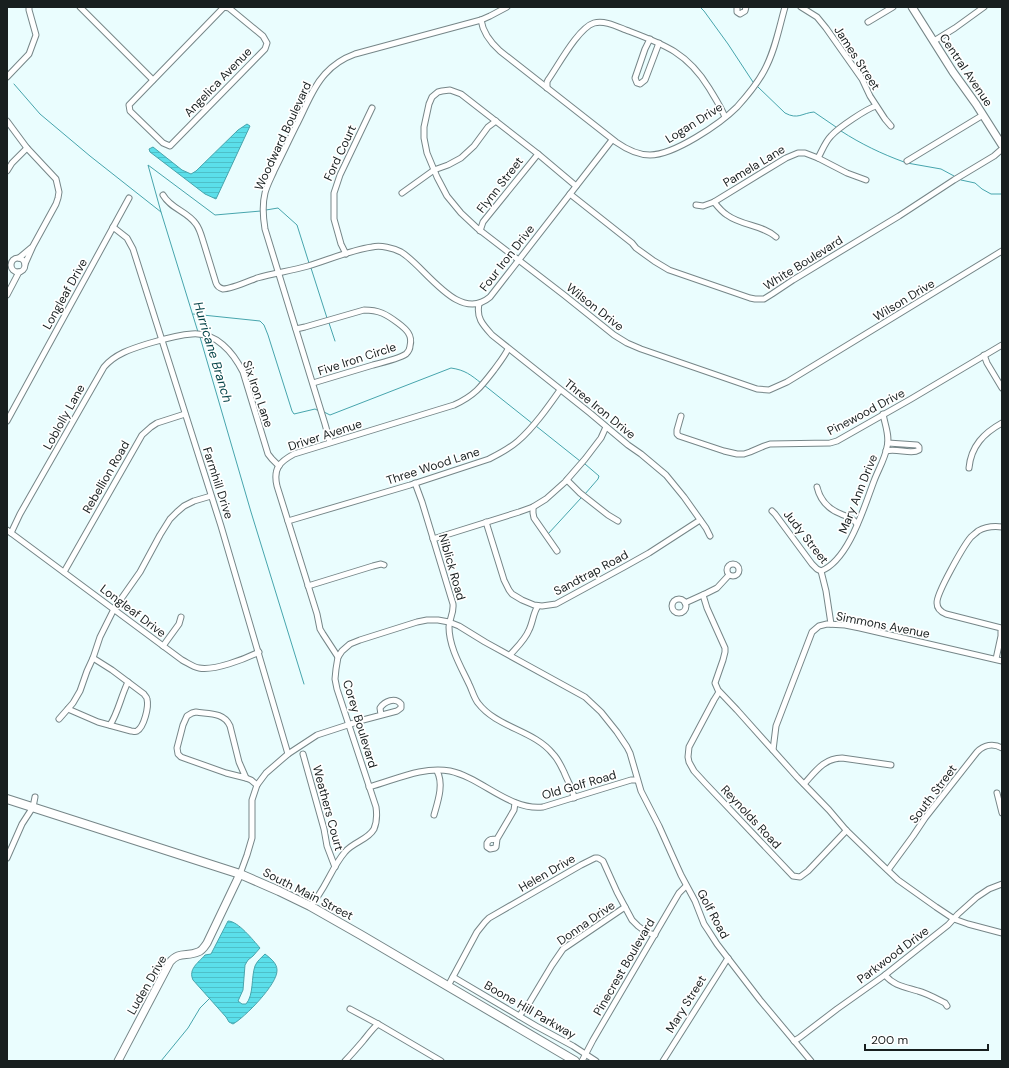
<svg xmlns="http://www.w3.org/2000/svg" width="1009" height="1068" viewBox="0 0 1009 1068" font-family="'DM Sans',sans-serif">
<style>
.water{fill:url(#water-rules);stroke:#47a5ad}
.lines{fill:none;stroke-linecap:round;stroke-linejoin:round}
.stream{stroke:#47a5ad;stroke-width:1}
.street-casing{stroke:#768688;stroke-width:7}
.secondary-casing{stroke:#768688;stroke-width:9}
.primary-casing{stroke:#768688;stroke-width:10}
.street{stroke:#fff;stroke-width:5}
.secondary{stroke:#fff;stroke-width:7}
.primary{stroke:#fff;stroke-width:8}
.labels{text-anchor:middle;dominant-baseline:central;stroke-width:3.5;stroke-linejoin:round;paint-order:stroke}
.street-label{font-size:12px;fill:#181f1f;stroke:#fff}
.water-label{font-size:13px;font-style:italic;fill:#07464a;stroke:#fff}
</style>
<defs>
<pattern id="water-rules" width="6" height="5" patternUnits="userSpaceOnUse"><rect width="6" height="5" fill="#5bdfea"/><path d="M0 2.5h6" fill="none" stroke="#4ebfc8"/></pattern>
</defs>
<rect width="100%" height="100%" fill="#eafdfe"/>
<g class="water">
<polygon points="247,124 250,126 216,199 205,194 150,152 149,149 153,147 182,170 191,174 196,171 238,130"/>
<path d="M228 921C238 921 253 940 260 948L253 956 248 960 245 965 243 990 238 1001 242 1004H246C254 995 251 977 255 966 257 961 261 958 265 954 270 958 277 963 277 970 278 984 244 1018 233 1024L229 1022 226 1017 193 980C188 969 198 963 205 955L211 954Z"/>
</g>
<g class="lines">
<g class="stream">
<polyline points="700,7 704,11 728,44 753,82"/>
<polyline points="14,84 40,114 90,156 161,212"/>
<path d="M758 87 785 113C798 120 802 113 814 112L836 127"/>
<path d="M841 131C861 144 882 154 904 162"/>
<polyline points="907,163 941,169 954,176"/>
<polyline points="961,180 975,183 982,189 991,194 1002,194"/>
<polyline points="266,210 278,208 297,225 309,263"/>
<polyline points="311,268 327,318"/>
<polyline points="193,314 260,321 264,325 268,335 292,411 294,414 315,409 319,411"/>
<polyline points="329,323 335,341"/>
<polyline points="198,332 161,212 148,165 215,215 261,211"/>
<polyline points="200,337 251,512 304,684"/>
<polyline points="484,385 533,424"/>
<path d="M324 412 330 415 451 368C465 370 471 375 481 383"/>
<polyline points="536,426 580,461"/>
<polyline points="585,464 599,476 598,479 585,494"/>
<polyline points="548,534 581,498"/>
<polyline points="161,1061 188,1028 200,1008 210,998"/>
</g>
<g class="street-casing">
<g id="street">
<polyline points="80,7 153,80"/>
<polygon points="224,7 229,8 263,36 267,43 265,49 170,146 163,143 130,111 129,105"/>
<polyline points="737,7 737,12 740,14 745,11 746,7"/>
<polyline points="801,7 817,17 826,28 862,79 870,96 885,119 891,126"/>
<path d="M481 20C483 33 490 42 500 51L616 142C626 149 637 155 650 155 674 155 720 124 737 107 747 96 757 84 764 71 775 51 779 28 785 7"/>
<polyline points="868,22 893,7"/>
<polyline points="650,39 645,49 635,78 637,83 640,84 645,80 659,43"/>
<polyline points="934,41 955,28 984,7"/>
<polyline points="7,77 29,54 36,35 29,10 29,7"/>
<path d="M547 88V82L548 80C558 66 578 28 594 23 604 20 616 26 626 30 663 44 687 52 709 88 715 98 721 107 725 117"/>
<polyline points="7,121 27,148 56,179 59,192 58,198 56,204 33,246 25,264"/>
<path d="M818 158C822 151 825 142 831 136 838 128 866 109 876 106"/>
<polyline points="907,161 983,115"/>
<polyline points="7,171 12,163 27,148"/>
<polyline points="576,186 538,154 461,94 450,90 442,91 438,92 432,97 429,104 424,127 424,138 427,153 437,177 447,196 461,213 477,228 564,295 614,335 627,343 641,349 757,389 769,390 787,382 1002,251"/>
<polyline points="402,193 434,170 448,165 461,158 474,146 488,127 496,121"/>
<polyline points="570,194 632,243 636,248 654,261 669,270 750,298 755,299 764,299 772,294 793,280 899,216 954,180 994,156 1002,149"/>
<path d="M163 195C171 209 187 211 196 224 200 229 202 238 204 244 208 257 212 270 216 283 217 286 219 288 223 289 231 289 249 281 257 278 274 273 291 271 308 266 328 260 351 250 372 247 381 245 393 248 401 252 425 266 458 324 490 297L612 140"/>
<path d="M714 202C718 207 722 212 727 215 742 226 763 225 776 237"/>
<polyline points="696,205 703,206 714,202 786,158 798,153 805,153 818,158 847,173 866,180"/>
<polyline points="113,227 127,238 133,249 221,526 288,754"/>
<polyline points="480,231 483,222 487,217 538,154"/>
<polyline points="346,254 341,244 334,219 334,193 340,175 372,108"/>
<polyline points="19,258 31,248"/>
<circle cx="18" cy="265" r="7"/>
<polyline points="7,295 19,272"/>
<path d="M479 304C476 318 483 325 492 335L590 413 628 445 641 454 666 475 684 497 706 528 710 536"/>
<path d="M296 329 305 327 364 310C379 310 386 314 398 323 406 329 413 335 410 346 410 349 408 352 406 354 400 358 381 363 373 365L313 383"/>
<polyline points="984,355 987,363 1002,388"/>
<polyline points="681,416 677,430 677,434 679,436 724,451 737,454 744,454 750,452 764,446 770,444 830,443 837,441 911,399 1002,345"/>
<polyline points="7,421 129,198"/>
<path d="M330 442 325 424 265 229C263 217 262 205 265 193 267 185 271 178 274 171 282 155 289 140 297 124 306 107 312 88 325 74 333 65 344 58 355 54L481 20 490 16 507 7"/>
<path d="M886 451C897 448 911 455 919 450V447L917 445 888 443"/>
<path d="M969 468C971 446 984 433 1002 423"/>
<polyline points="567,480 580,493 608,515 618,521"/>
<path d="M415 483 422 502 453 604C454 614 449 619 449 627 449 647 461 667 469 684 472 690 474 698 478 703 497 728 534 730 553 754 558 759 561 766 564 772 567 780 573 789 574 798"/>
<path d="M817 487C820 500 828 509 841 514 848 517 853 518 857 524"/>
<polyline points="533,507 533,513 534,518 557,551"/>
<polyline points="772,511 775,514 812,564 817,569 821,571 826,591 831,624"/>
<path d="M288 521 410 485 489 459C499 454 509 449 518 441 534 427 548 407 560 390"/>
<polyline points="486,522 504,580 509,590 512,594 522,600 534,605 542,606 556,604 624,567 649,553 700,520"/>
<path d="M7 530 182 660C188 663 193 667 199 668 214 671 245 659 259 652"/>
<path d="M11 533 20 514 104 367C115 354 131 349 147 344 161 340 176 335 192 334 216 332 233 352 243 372L268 454 272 459 279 466"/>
<polyline points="433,539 519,512 533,507 546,499 565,482 585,459 601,438 606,427"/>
<circle cx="733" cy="570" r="6"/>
<path d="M821 571C849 560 864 507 874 481 878 470 885 459 887 447 890 436 885 425 883 414"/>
<polyline points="64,572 142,435 151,427 157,423 185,414"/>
<polyline points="308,586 373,566 381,564 384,565"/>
<polyline points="703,595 707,608 725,648 725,652 723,660 715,683 718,690 737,710 797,777 829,810 846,830 879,862 898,880 936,907 954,919 968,924 1002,933"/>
<circle cx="679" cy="606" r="7"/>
<polyline points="685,603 707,593 717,588 729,575"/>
<polyline points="163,646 179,624 181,617"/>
<path d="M510 655C516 648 525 640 529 630 533 622 533 613 538 606"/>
<path d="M338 657 323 634 320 629 317 614 277 486C273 469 279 462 294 454L454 405C474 396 481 387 494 370 499 363 504 357 508 349"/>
<path d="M996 659 1001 636V628L946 614C941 612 937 609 937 603 936 594 964 545 971 537 973 535 976 533 978 531 985 527 994 526 1002 527"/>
<polyline points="719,692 714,700 689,747 688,757 689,762 694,771 705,783 793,876 800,877 808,871 845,832 846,830"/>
<path d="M68 709 98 722 131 731C133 731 135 732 137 731 144 727 149 707 147 699 147 697 145 696 144 694L112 670 93 658"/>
<path d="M196 712C208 714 224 712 230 726L239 762 246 778 226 773 181 757 178 754 177 748 183 725 187 716 192 713Z"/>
<polyline points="59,719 73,703 80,691 87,671 93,658 100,637 114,609 140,572 160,535 170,519 177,512 184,506 194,501 211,496"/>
<path d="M110 725C118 713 121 696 128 682"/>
<polyline points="773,750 776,726 812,632 819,626 827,624 845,625 860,628 1002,661"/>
<polyline points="303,754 324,829 327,846 335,867"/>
<polyline points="246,778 251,780 257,785"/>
<path d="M804 784C815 772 824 758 842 758L891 765"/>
<path d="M369 787C395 780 422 766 450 771 482 778 510 811 543 807L608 787 631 780H637"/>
<polyline points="997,793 1002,813"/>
<path d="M434 815C438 801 444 784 437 771"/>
<path d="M497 839 496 847 495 848 490 849 487 847V843C489 839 492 839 497 839L514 810 515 803"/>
<polyline points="7,858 22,824 33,807 35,797"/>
<path d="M888 870 913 836 925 818 977 752C984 745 993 743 1002 748"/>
<path d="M240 874 247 855 252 838V800L257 785 266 773 288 754 317 735 363 720 397 711 401 708V704C395 697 385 701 380 708L381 715"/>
<path d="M310 906C325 891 331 868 345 852 353 842 368 840 374 829 377 822 377 814 376 807L337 689 335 679 336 669 338 657 342 651 350 644 360 640 417 622 427 620H438L449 622 459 626 485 642 585 697 601 712 617 732 627 747 630 753 641 791 659 826 681 875 695 901 704 924 708 930 717 944 760 1000 811 1061"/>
<path d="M885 975C894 986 905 987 918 991 926 993 937 999 945 1003L947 1006"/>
<polyline points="453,977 536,1026 573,1046 596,1061"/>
<polyline points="448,986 477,932 485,922 489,918 581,865 595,858 598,858 603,861 617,892 632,920 638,926 646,932 655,935"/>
<polyline points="350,1009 378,1024 441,1061"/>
<polyline points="519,1016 528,1005 552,965 563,949 625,907"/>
<polyline points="794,1041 799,1038 837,1009 885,975 948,925 958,914 977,897 989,889 1002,884"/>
<path d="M345 1061C351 1055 357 1048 363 1041 368 1035 372 1029 378 1024"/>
<polyline points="582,1061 593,1040 669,910 679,893 686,886"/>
<polyline points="663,1061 728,958"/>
</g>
</g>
<g class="secondary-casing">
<g id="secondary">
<polyline points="912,7 953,72 976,104 1002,145"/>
<path d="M118 1061 170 962C179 951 187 957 198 952 202 951 205 946 207 943L240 874"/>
</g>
</g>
<g class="primary-casing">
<polyline id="primary" points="7,799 240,874 279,891 310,906 361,935 575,1061"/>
</g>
<use href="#street" class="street"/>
<use href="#secondary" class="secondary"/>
<use href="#primary" class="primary"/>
</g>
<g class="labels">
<g class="street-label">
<text transform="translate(857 58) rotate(57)">James Street</text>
<text transform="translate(966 70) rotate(56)">Central Avenue</text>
<text transform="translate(218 82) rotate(-46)">Angelica Avenue</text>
<text transform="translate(694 123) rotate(-32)">Logan Drive</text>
<text transform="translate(283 136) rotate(-65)">Woodward Boulevard</text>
<text transform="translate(340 153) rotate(-65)">Ford Court</text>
<text transform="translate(754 166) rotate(-31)">Pamela Lane</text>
<text transform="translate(500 185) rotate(-52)">Flynn Street</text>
<text transform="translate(507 258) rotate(-52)">Four Iron Drive</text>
<text transform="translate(803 263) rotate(-32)">White Boulevard</text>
<text transform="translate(65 294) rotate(-61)">Longleaf Drive</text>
<text transform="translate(904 300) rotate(-31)">Wilson Drive</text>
<text transform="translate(595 307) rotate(38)">Wilson Drive</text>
<text transform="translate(357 359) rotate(-18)">Five Iron Circle</text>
<text transform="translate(258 394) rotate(71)">Six Iron Lane</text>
<text transform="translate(600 409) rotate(39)">Three Iron Drive</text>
<text transform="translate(866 412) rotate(-28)">Pinewood Drive</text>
<text transform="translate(64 417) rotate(-61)">Loblolly Lane</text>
<text transform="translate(325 435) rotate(-18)">Driver Avenue</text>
<text transform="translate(433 466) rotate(-18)">Three Wood Lane</text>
<text transform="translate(106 477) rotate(-60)">Rebellion Road</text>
<text transform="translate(218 483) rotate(72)">Farmhill Drive</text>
<text transform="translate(858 494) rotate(-68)">Mary Ann Drive</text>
<text transform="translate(806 537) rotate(52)">Judy Street</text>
<text transform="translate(452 567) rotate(74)">Niblick Road</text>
<text transform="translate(591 573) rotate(-28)">Sandtrap Road</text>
<text transform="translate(133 611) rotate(37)">Longleaf Drive</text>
<text transform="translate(883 625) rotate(11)">Simmons Avenue</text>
<text transform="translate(360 724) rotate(73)">Corey Boulevard</text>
<text transform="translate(579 785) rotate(-16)">Old Golf Road</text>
<text transform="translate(933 794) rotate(-53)">South Street</text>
<text transform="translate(328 808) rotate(75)">Weathers Court</text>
<text transform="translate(751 817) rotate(47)">Reynolds Road</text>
<text transform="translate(547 873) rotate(-30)">Helen Drive</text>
<text transform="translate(308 894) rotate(27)">South Main Street</text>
<text transform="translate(713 914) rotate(62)">Golf Road</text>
<text transform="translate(586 923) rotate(-35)">Donna Drive</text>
<text transform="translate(893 955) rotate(-37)">Parkwood Drive</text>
<text transform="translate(624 967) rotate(-60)">Pinecrest Boulevard</text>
<text transform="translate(147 985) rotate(-60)">Luden Drive</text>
<text transform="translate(686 1004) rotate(-58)">Mary Street</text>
<text transform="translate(530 1010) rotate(30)">Boone Hill Parkway</text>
</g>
<g class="water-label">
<text transform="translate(213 352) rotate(73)">Hurricane Branch</text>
</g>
</g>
<rect width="1009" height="1068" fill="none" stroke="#181f1f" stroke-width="16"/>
<path d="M865 1044v6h123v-6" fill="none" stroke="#181f1f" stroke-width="2"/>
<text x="871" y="1044" font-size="12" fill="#181f1f" stroke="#ffffff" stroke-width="3" paint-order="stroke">200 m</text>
</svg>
